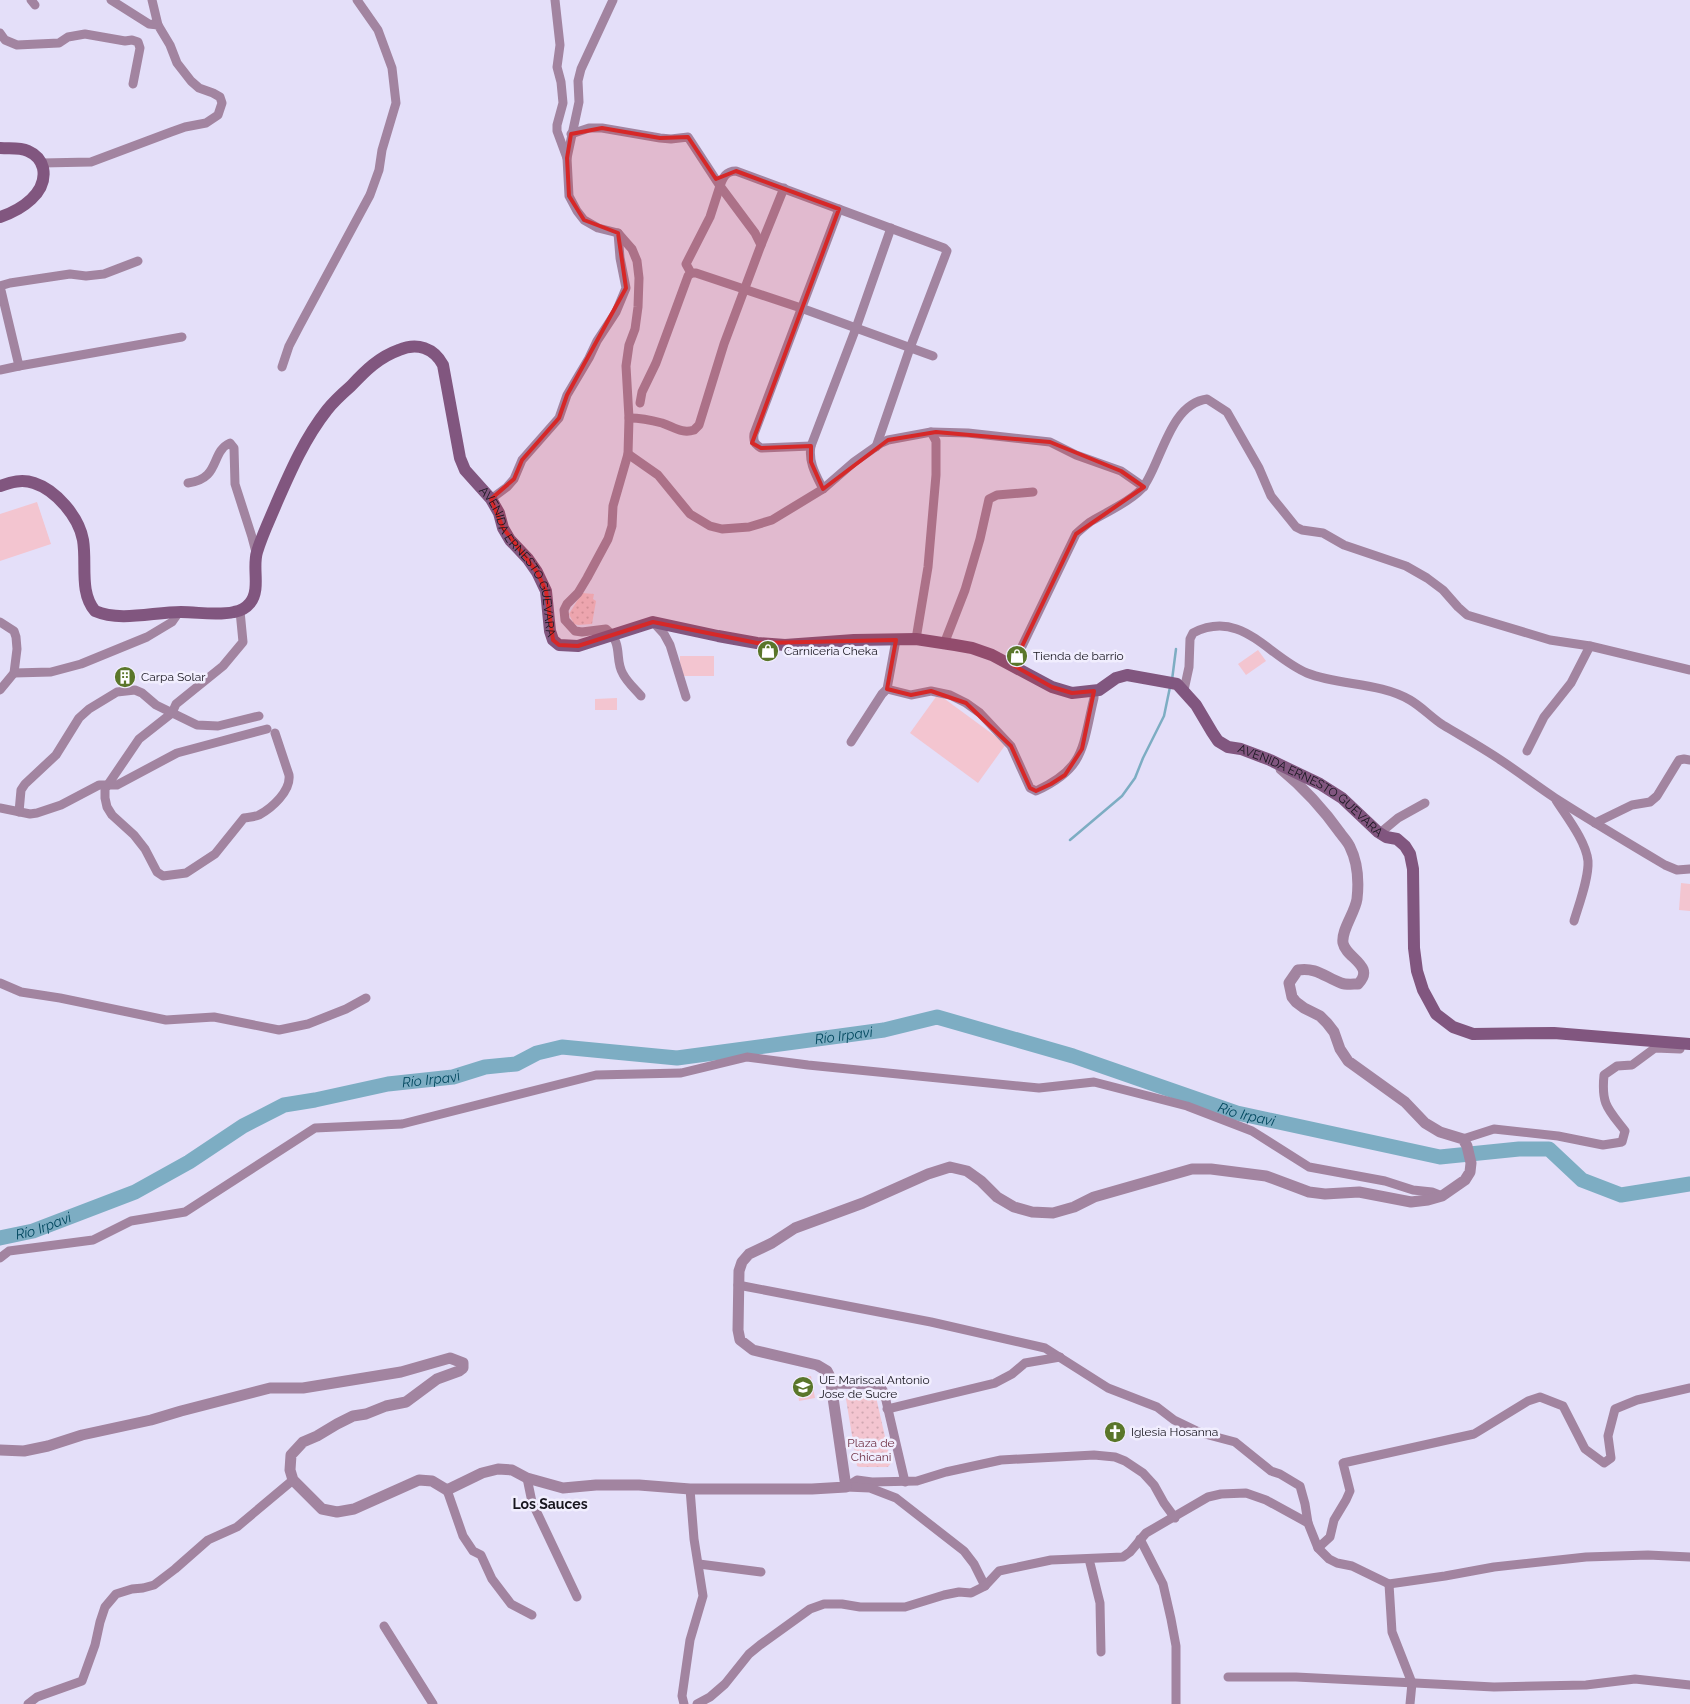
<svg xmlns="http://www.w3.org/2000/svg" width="1690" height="1704" viewBox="0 0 1690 1704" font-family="Raleway,sans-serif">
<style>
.grass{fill:#f3c5d0}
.park{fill:url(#park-dots)}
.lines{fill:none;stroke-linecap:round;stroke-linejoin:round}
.stream{stroke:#7dadc3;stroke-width:2.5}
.river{stroke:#7dadc3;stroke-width:15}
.minor{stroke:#a284a0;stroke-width:9}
.tertiary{stroke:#a284a0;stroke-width:11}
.secondary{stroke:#81567f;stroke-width:12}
.marked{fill:#d62828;fill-opacity:0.2;stroke:#d62828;stroke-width:4;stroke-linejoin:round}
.labels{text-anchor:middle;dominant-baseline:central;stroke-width:5;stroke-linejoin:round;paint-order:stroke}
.street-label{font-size:12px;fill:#18161f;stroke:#f1eefe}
.poi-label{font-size:12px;fill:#18161f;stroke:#f1eefe;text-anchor:start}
.park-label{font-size:12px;fill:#6f3145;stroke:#f1eefe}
.water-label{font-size:14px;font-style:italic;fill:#00475e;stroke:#f1eefe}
.neighbourhood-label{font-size:14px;font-weight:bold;fill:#18161f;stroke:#f1eefe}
</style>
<defs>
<pattern id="park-dots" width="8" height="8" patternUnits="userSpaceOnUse" patternTransform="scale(1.25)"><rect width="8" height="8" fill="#f3c5d0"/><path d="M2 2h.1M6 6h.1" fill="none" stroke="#d0a8b2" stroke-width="1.8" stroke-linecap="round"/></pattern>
</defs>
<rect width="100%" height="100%" fill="#e4dff9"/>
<g class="grass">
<polygon points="37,502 51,544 0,561 0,514"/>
<polygon points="1258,650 1266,661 1246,675 1238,664"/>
<rect x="680" y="656" width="34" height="20"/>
<polygon points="938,694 1006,744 978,783 910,733"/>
<polygon points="617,698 617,710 595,710 595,699"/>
<polygon points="1681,883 1690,884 1690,911 1679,910"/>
<polygon points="811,1376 815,1398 799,1401 796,1378"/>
</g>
<g class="park">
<polygon points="582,593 594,594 593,599 596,601 592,624 578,625 574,624 569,614"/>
<polygon points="849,1395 872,1395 876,1397 891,1463 888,1467 860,1467 857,1466 846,1399"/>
</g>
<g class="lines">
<g class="stream">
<polyline points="1172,680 1176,649"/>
<polyline points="1070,840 1122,796 1135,778 1143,758 1164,716 1170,687"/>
</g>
<path class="river" id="s1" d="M0 1238 33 1231 135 1192 189 1162 243 1126 284 1105 315 1100 388 1084 453 1077 485 1067 516 1064 537 1053 562 1047 677 1058 884 1030 937 1017 1073 1056 1237 1113 1440 1157 1519 1149H1549L1582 1180 1621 1195 1690 1184"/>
<g class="minor">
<polyline points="31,0 35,5"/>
<polyline points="152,0 158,25"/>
<polyline points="555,0 560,45 557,67 561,82 563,103 557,125 557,131 567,158"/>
<path d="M613 0 581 69 578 81 579 102 567 158 569 196 577 211 584 220 598 228 618 233 624 240 632 249 637 261 639 278 638 307 635 329 629 345 626 366 629 418 628 454 613 506 612 526 608 539 587 578 578 593 567 604 564 610 565 620 575 631 582 632 606 629C624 644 614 659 623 674 627 682 635 689 641 696"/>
<polyline points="0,33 5,40 17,45 59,43 68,37 85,34 125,41 132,40 138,42 140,48 133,84"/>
<polyline points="571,134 589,128 602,128 660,138 671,139 688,137 720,186 710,217 686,264 691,273 696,273 801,308 933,356"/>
<polyline points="42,163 91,162 171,132 185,127 206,123 218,115 222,103 220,97 213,93 199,88 191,81 177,63 170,45 158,25 149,24 111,0"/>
<polyline points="761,245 784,188"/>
<polyline points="138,261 104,274 86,276 70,274 10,283 0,286 19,366 182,337"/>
<polyline points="282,367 289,346 300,325 370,195 379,170 382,150 396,103 392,68 378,30 357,0"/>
<polyline points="0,370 19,366"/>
<polyline points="640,403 642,392 656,363 688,276 691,273"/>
<path d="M629 418C641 418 651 420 662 423 674 427 682 434 694 430L699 425 724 344 761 245 755 233 720 186C723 177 726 171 736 171L944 248 947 251 910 348 876 447"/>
<path d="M811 446 761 448C755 444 753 442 754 434L839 209"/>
<polyline points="628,454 658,475 690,514 710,526 722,529 749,527 772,520 823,489 854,462 881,443 888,440 931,432 968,433 1050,442 1076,455 1121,471 1144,487"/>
<path d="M188 483C221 479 210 452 230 443L234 448 235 484 252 537 256 552"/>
<path d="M823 489C816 475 808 462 811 446L856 328 891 228"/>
<polyline points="491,499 507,487 514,479 522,460 559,418 567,395 589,358 597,341 616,312 626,288 620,258 618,233"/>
<path d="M240 611 243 642 223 666 176 704 172 713 139 739 105 789V798L107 807 112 815 134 835 145 849 157 872 163 876 186 873 215 854 244 818C249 817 255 817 259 815 272 808 291 791 289 775L275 733"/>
<polyline points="0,622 14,631 16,637 17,649 14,673 0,690"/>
<polyline points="654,623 664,634 670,645 686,697"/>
<polyline points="916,639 928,567 936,475 936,441 931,432"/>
<polyline points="944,644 965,590 980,539 989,499 997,495 1033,492"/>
<path d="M1013 665 1076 534C1080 530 1085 526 1090 522 1105 513 1135 499 1144 486 1162 460 1170 404 1207 399L1227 412 1259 468 1271 496 1296 527 1302 530 1323 533 1344 545 1406 566 1427 578 1443 590 1458 607 1467 615 1550 640 1590 646 1690 670"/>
<polyline points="14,673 51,672 81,664 147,637 172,622 179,612"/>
<path d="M887 689 911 695 931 691 950 695 966 703 980 713 1011 746 1030 788 1036 791C1086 768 1082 747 1094 698V691"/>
<path d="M1184 690 1189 667 1190 639 1193 633C1242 608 1268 657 1307 673 1340 686 1379 682 1410 700 1422 707 1432 718 1443 725 1463 737 1483 748 1502 761 1520 773 1537 786 1555 798 1591 821 1628 843 1665 865L1677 870 1690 869"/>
<polyline points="851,742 882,694 887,689 896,640"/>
<polyline points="1527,751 1544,717 1571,683 1590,646"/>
<path d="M1556 800C1566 816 1586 841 1588 861 1589 878 1579 904 1574 921"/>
<polyline points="0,808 30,814 37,813 61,805 99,785 117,785 177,753 267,729"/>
<polyline points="19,812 21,790 25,784 56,755 79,718 89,709 117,692 135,690 142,693 156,705 197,725 218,726 259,716"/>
<polyline points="1595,823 1632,805 1650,802 1657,796 1679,760 1684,759 1690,760"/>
<polyline points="1380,833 1398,818 1425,803"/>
<polyline points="0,983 21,992 60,998 166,1020 214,1017 279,1030 308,1024 346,1009 366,998"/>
<path d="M1463 1139 1494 1129 1558 1136 1603 1145 1622 1142 1625 1131C1608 1109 1601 1105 1604 1075L1617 1066 1632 1065 1655 1048 1680 1049"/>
<polyline points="0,1258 9,1251 93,1240 131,1221 185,1212 315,1128 402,1124 596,1075 681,1073 747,1057 808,1065 1039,1088 1094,1082 1187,1106 1252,1131 1309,1167 1385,1181 1413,1190 1432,1192 1442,1196"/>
<polyline points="738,1285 931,1322 1045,1348 1108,1388 1157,1407 1174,1420 1201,1433 1235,1442 1271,1471 1280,1474 1300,1486 1305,1504 1308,1523"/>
<polyline points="831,1384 880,1385 884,1392 905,1482"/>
<polyline points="887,1409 995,1383 1012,1374 1025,1363 1060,1357"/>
<polyline points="527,1478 532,1502 577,1597"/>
<polyline points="846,1487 857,1480 872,1482 917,1481 946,1472 1001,1460 1094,1455 1115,1457 1125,1461 1143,1473 1154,1485 1164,1503 1175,1518"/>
<polyline points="846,1487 870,1488 896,1498 964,1551 974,1564 985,1586"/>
<polyline points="447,1490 463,1536 473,1551 481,1555 492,1579 511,1604 532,1615"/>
<polyline points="1140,1539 1163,1584 1171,1619 1176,1646 1176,1704"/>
<polyline points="1318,1548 1330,1537 1334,1520 1346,1500 1350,1491 1343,1463 1474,1434 1528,1401 1540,1397 1563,1406 1585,1449 1604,1463 1611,1458 1608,1436 1615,1409 1637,1400 1690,1388"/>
<polyline points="1089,1559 1100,1603 1101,1652"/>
<polyline points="699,1564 761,1572"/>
<polyline points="1389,1584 1392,1632 1412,1683 1410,1704"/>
<polyline points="384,1626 433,1704"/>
<polyline points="1228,1677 1296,1677 1494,1687 1586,1685 1635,1679 1690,1685"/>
<polyline points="28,1704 37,1697 82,1681 95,1645 100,1622 105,1607 116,1594 132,1589 143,1588 154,1585 175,1569 208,1540 237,1527 293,1480"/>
<polyline points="684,1704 682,1696 690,1640 703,1596 694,1539 690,1489"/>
<polyline points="697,1704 710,1697 725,1684 749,1654 760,1645 810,1609 824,1604 842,1604 860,1607 905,1607 944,1595 959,1592 971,1593 985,1586 999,1571 1051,1560 1123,1557 1130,1552 1146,1533 1208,1497 1221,1494 1246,1493 1266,1500 1308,1523 1318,1548 1329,1559 1337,1563 1352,1566 1389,1584 1445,1576 1494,1567 1586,1557 1648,1555 1690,1557"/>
</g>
<path class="tertiary" d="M0 1450 24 1451 48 1446 82 1435 151 1420 181 1411 270 1388H303L401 1372 450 1358 463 1363V1368L459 1371 437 1379 406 1402 386 1406 366 1414 353 1416 337 1424 317 1436 303 1442 291 1455 290 1470 293 1480 322 1509 337 1512 354 1509 419 1480 432 1481 447 1490 482 1473 498 1469 512 1470 527 1478 563 1488 596 1485H639L690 1489H812L846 1487 830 1377 827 1371 817 1365 753 1350 740 1340 738 1330 739 1271 742 1262 749 1254 772 1243 795 1228 863 1203 928 1174 950 1167 967 1171 981 1181 997 1197 1014 1207 1032 1212 1053 1213 1074 1207 1094 1197 1192 1169H1211L1266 1176 1309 1192 1325 1194 1359 1192 1411 1202 1428 1200 1442 1196 1465 1180 1470 1172 1471 1163 1467 1146 1463 1139 1440 1132 1425 1123 1405 1102 1348 1061 1340 1049 1334 1032 1327 1023 1320 1016 1304 1008 1296 1002 1292 997 1289 983 1298 970C1316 967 1325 977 1341 983 1346 985 1353 984 1358 984 1376 966 1346 958 1343 943 1341 930 1355 913 1357 899 1359 881 1358 863 1350 847 1348 842 1344 838 1341 834 1324 810 1304 788 1281 769"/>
<g class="secondary">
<path d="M0 148C9 149 19 147 28 151 35 154 41 160 43 168 48 193 21 210 0 217"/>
<path id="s2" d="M0 486C11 482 22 479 34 483 56 490 79 517 83 540 87 564 79 592 95 611 121 622 153 612 181 612 198 612 217 616 234 612 240 611 246 608 250 603 261 589 252 568 257 552 262 535 270 519 277 502 291 470 305 438 327 410 334 401 343 393 351 386 365 371 379 357 399 350 417 342 434 348 443 365L460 458 465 470 491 499 499 513 503 528 510 540 528 559 537 572 546 591 550 631 553 640 559 645 578 646 653 622 718 636 757 643 785 645 854 640 916 639 955 645 972 648 992 655 1052 687 1072 693 1099 690 1116 678 1127 675 1177 684 1196 705 1212 732 1218 741 1228 747 1241 749 1270 760 1320 784 1342 798 1378 832 1386 837 1397 839 1405 846 1410 854 1413 869 1414 948 1417 971 1423 990 1436 1014 1453 1027 1473 1034 1554 1033 1690 1044"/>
</g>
</g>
<path class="marked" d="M602 128 660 138 688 137 716 179 736 171 839 209 752 443 761 448 811 446V462L823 489 888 440 936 432 1050 442 1121 471 1144 487 1076 534 1013 665 1052 687 1072 693 1094 691 1082 749 1065 775 1051 784 1036 791 1030 788 1011 746 966 703 931 691 911 695 887 689 896 640 757 643 653 622 578 646 559 645 553 640 546 591 537 572 503 528 491 499 514 479 522 460 559 418 567 395 626 288 618 233 584 220 569 196 567 158 571 134Z"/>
<defs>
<g id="shop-disc" transform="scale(1.125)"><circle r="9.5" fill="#5a762a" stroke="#f1eefe"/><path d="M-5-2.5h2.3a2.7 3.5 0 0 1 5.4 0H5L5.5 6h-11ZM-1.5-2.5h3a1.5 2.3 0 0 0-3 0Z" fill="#fff"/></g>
<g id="building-disc" transform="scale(1.125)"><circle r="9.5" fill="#5a762a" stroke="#f1eefe"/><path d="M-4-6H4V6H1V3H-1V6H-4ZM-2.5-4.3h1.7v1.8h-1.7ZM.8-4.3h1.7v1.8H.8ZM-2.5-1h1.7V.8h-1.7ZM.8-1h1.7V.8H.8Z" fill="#fff"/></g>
<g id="school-disc" transform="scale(1.125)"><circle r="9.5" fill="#5a762a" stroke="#f1eefe"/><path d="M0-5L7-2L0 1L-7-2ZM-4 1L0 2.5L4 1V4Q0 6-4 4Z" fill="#fff"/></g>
<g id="church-disc" transform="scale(1.125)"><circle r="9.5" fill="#5a762a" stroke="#f1eefe"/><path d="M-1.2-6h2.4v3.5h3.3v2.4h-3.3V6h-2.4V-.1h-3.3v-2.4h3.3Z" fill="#fff"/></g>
</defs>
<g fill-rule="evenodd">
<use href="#shop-disc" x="768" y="651"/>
<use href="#shop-disc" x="1017" y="656"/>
<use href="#building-disc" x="125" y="677"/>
<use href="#school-disc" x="803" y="1387"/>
<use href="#church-disc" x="1115" y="1432"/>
</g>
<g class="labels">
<g class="street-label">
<text stroke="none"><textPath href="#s2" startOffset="919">AVENIDA ERNESTO GUEVARA</textPath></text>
<text stroke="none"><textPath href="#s2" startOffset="1832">AVENIDA ERNESTO GUEVARA</textPath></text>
</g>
<g class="poi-label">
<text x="784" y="651">Carniceria Cheka</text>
<text x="1033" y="656">Tienda de barrio</text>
<text x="141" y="677">Carpa Solar</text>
<text x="819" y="1380">UE Mariscal Antonio<tspan x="819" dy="14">Jose de Sucre</tspan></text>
<text x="1131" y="1432">Iglesia Hosanna</text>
</g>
<g class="park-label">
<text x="871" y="1443">Plaza de<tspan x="871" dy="14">Chicani</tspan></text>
</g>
<g class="water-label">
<text stroke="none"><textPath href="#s1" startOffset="885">Río Irpavi</textPath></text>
<text stroke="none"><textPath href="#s1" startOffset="465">Río Irpavi</textPath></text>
<text stroke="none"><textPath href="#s1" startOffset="1305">Río Irpavi</textPath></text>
<text stroke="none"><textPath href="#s1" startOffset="45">Río Irpavi</textPath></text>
</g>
<g class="neighbourhood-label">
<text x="550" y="1504">Los Sauces</text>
</g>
</g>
</svg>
